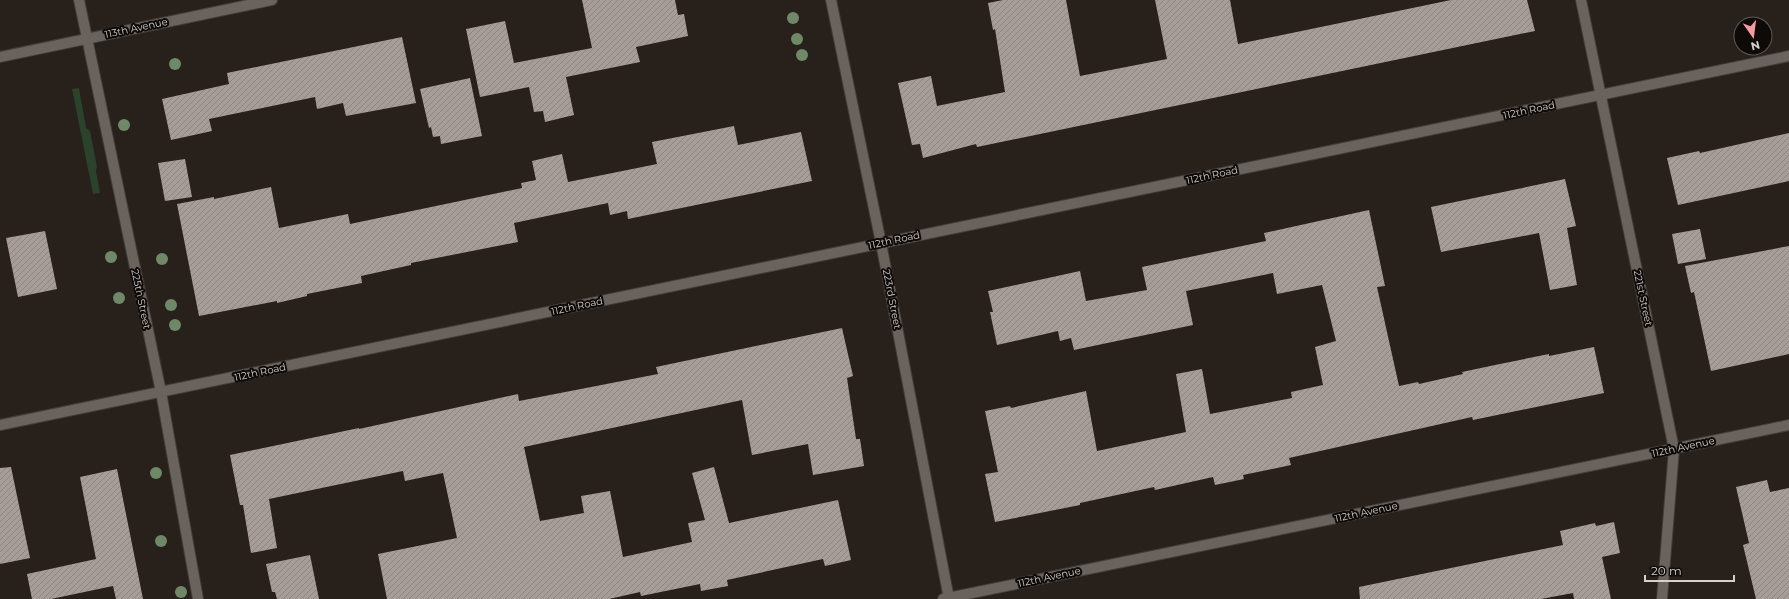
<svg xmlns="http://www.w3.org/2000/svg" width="1789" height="599" viewBox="0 0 1789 599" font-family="Montserrat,sans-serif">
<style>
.green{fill:#2b422b}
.building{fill:url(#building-hatch)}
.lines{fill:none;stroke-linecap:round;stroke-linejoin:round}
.minor-casing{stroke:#423d3a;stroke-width:12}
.minor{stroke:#6a625c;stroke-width:10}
.tree{fill:#6f8868}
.labels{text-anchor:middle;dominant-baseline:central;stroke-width:4;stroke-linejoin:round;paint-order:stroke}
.street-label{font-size:10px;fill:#d5d0cd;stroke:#0d0a08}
</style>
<defs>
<pattern id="building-hatch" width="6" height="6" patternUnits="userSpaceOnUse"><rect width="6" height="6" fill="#a69d97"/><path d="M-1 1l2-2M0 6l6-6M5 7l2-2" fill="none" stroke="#8c8581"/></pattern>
</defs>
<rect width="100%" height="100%" fill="#27201b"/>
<polygon class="green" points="79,88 86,128 90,131 97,167 96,171 100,193 93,194 72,89"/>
<g class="building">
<polygon points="582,0 675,0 678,15 684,14 688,36 636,47 640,62 566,77 574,115 545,122 543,111 534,112 529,87 480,97 466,29 505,21 514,63 592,48"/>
<polygon points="1003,0 1066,0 1080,76 1167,59 1155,0 1230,0 1238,44 1451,0 1527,0 1535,31 977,147 976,144 923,158 920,144 912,145 898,83 931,76 937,106 1005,92 995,29 993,30 988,3"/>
<polygon points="402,37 416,103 346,116 343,103 317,109 315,97 209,119 212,131 171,140 162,99 229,84 227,73"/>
<polygon points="470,78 482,136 441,144 440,136 433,137 431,127 429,128 420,89"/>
<polygon points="734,126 738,145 801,132 812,181 628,219 627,211 610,215 608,203 514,223 518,242 411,263 411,265 361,276 362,283 307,294 307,296 277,303 277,301 199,316 177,204 214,197 214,199 271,187 279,228 348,214 350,224 522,188 521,183 536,180 532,161 562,154 568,182 657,164 652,142"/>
<polygon points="1789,133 1789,181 1678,205 1667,158 1699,151 1700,153"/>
<polygon points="185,159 192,197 165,201 158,163"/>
<polygon points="1565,179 1576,226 1567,228 1577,285 1550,290 1539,233 1441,252 1431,207"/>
<polygon points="1369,210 1385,286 1377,287 1399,386 1418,382 1419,384 1463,374 1462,372 1495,365 1549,354 1549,356 1594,347 1604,393 1473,420 1472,417 1289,458 1291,465 1243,475 1244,479 1215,485 1213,477 1155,490 1154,487 1080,503 1080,505 995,522 985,474 998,472 985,411 1010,406 1011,408 1086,391 1097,451 1186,432 1176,374 1202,369 1210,414 1292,398 1291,392 1323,385 1315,347 1336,341 1322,285 1277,294 1273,273 1186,291 1193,325 1074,350 1071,338 1060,341 1058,331 997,345 990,312 993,312 988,291 1080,271 1086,301 1147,290 1142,267 1266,241 1264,233"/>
<polygon points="1700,229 1706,259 1678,264 1672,234"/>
<polygon points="45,231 57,289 18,297 6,238"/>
<polygon points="1789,246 1789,354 1711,371 1694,292 1691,293 1685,266"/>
<polygon points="842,328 853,376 847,378 856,439 860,439 864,466 813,475 808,444 752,455 742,400 524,447 540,521 584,513 581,496 610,491 623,557 692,542 688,523 705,520 692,473 714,467 729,523 838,500 851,560 825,566 823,559 727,580 728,586 701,591 700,584 641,596 640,592 609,599 387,599 378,554 457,538 443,473 405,481 403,471 269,499 277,548 251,553 243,505 240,505 230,455 359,428 359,429 518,394 519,401 658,374 656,367"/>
<polygon points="11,467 30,558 0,564 0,468"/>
<polygon points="117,469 143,599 116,599 113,586 51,599 32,599 27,574 96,559 80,477"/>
<polygon points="1767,480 1770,492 1789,488 1789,599 1756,599 1743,545 1749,543 1736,487"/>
<polygon points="1614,522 1620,553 1602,557 1611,599 1574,599 1573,593 1541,599 1360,599 1359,587 1563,545 1560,531 1595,523 1596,526"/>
<polygon points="310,555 319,599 277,599 275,592 272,592 266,564"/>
</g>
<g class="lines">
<g class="minor-casing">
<g id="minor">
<polyline points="79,0 161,392 198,599"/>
<polyline points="831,0 881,243 949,599"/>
<polyline points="1581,0 1674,449 1662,599"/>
<polyline points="0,57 272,0"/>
<polyline points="0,425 1789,56"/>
<polyline points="943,599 1789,425"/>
</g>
</g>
<use href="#minor" class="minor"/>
</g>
<g class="tree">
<circle cx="793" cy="18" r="6"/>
<circle cx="797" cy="39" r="6"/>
<circle cx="802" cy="55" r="6"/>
<circle cx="175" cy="64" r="6"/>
<circle cx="124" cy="125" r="6"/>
<circle cx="111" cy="257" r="6"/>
<circle cx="162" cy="259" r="6"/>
<circle cx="119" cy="298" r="6"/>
<circle cx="171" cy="305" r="6"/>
<circle cx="175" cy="325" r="6"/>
<circle cx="156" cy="473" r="6"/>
<circle cx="161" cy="541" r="6"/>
<circle cx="181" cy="592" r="6"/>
</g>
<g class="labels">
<g class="street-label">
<text transform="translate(136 28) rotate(-12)">113th Avenue</text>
<text transform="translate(1529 110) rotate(-12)">112th Road</text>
<text transform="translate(1212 175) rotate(-12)">112th Road</text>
<text transform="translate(894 240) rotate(-12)">112th Road</text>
<text transform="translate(1643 298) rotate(78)">221st Street</text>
<text transform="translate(141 299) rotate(78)">225th Street</text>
<text transform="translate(892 299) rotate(79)">223rd Street</text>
<text transform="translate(577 306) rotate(-12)">112th Road</text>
<text transform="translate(260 372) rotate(-12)">112th Road</text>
<text transform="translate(1683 447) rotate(-12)">112th Avenue</text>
<text transform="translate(1366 512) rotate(-12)">112th Avenue</text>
<text transform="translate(1049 577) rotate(-12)">112th Avenue</text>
</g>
</g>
<g transform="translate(1753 36) rotate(166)"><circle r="19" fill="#0d0a08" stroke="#5d5957"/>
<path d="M0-3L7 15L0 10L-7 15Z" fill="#f49aa3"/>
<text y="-6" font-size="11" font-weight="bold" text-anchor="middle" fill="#d5d0cd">N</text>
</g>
<path d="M1645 575v6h89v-6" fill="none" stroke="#d5d0cd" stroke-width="2"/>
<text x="1651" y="575" font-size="12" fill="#d5d0cd" stroke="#0d0a08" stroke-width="3" paint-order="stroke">20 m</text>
</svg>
